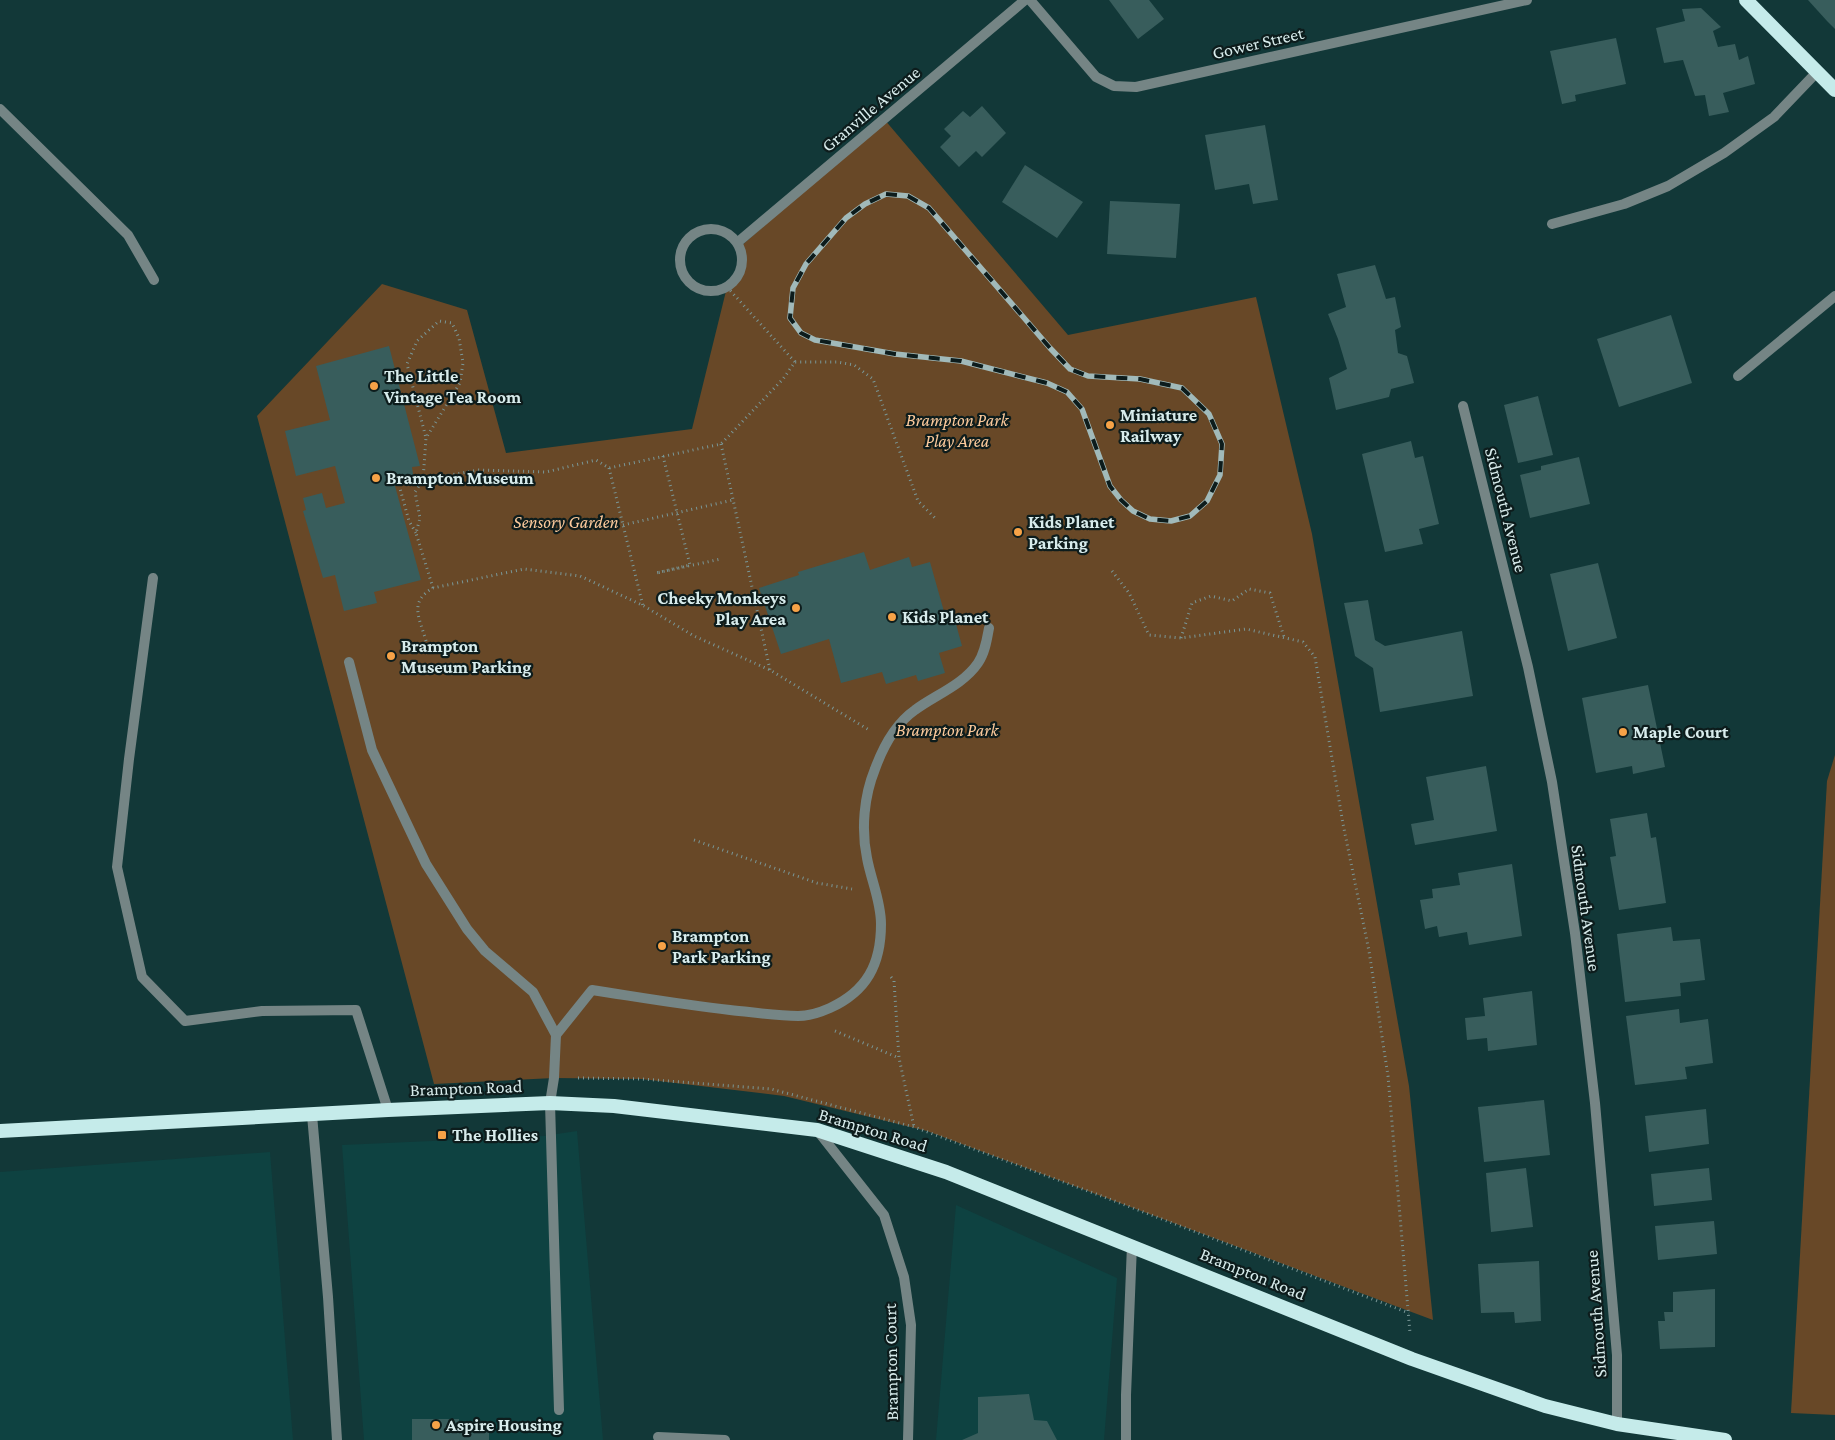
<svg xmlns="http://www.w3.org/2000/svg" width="1835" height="1440" viewBox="0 0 1835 1440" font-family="'Crimson Pro',serif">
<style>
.built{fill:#0e4241}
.green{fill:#684827}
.building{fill:#385d5c}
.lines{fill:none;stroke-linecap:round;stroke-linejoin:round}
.path{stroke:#7a9797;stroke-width:3;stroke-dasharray:1 4;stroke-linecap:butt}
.service{stroke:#758585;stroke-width:10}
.minor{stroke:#758585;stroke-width:10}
.trunk{stroke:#c5ebea;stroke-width:14}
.rail-casing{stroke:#a1baba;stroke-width:5.5}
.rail{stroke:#0d1c1c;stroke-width:4;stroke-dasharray:11;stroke-linecap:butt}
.poi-dot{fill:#f6a247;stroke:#0d1c1c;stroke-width:2}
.labels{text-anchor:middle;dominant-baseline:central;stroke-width:4.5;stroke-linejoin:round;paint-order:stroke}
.street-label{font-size:18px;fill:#d8ecec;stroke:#0d1c1c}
.poi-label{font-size:18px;font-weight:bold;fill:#d8ecec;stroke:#0d1c1c;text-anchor:start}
.park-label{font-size:18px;font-style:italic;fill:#fcca9c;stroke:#0d1c1c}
</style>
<rect width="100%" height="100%" fill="#123838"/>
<g class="built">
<polygon points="577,1131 603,1440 364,1440 342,1145 544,1136"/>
<polygon points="270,1152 293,1440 0,1440 0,1172"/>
<polygon points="956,1205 1117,1278 1104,1440 936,1440"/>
</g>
<g class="green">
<path d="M884 119 1068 335 1256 297 1312 534 1409 1086 1433 1320 927 1131 784 1096 642 1079 554 1078 434 1084 257 416 382 284 467 310 506 453 692 429 727 287C741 276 743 264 740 247Z"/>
<polygon points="1835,755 1835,1415 1791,1413 1827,781"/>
</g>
<g class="building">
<polygon points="1109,0 1149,0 1164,19 1138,39"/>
<polygon points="1808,0 1835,0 1835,29 1827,21"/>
<polygon points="1701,8 1721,27 1713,31 1718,47 1735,44 1739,60 1748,56 1755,84 1723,93 1729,112 1709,116 1705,95 1695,96 1683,60 1664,63 1656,28 1685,21 1682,9"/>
<polygon points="1616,38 1626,84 1575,95 1576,101 1562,104 1550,51"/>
<polygon points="982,106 1006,133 982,157 976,151 959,167 940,147 951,136 944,129 963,111 970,117"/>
<polygon points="1265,125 1278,200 1253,204 1249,184 1215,190 1205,135"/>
<polygon points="1025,165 1083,202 1057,238 1002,202"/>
<polygon points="1110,201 1180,204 1176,258 1107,254"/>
<polygon points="1375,265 1386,299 1395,297 1401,327 1395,330 1398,353 1407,356 1414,383 1391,389 1389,397 1336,410 1329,378 1347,369 1338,339 1328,314 1346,307 1337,274"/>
<polygon points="1671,315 1692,383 1619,407 1597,339"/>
<polygon points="389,346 420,466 412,467 414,481 395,486 421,580 374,592 377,603 344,611 335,575 323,578 303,511 306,510 303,498 322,493 326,508 345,503 335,466 296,476 285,431 330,420 316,366"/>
<polygon points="1538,396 1553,455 1518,463 1504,405"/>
<polygon points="1411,441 1415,458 1423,456 1439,524 1419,529 1423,544 1385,552 1362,454"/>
<polygon points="1579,457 1590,504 1530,518 1520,475 1541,470 1541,466"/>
<polygon points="864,552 870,570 909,557 912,567 930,562 945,615 953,613 962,646 939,653 945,673 918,681 916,675 886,684 882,672 841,683 829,639 781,654 759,588 799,575 798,572"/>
<polygon points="1598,563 1617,638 1568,651 1550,574"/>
<polygon points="1368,600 1375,640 1385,646 1462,631 1473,696 1380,712 1373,668 1355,656 1344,603"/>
<polygon points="1648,685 1665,767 1633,774 1632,766 1596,773 1582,698"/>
<polygon points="1486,766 1497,831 1415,845 1411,824 1434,820 1426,777"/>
<polygon points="1647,813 1651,838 1656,837 1666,903 1619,910 1610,857 1616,856 1610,819"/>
<polygon points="1512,864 1522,936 1469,945 1467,932 1439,937 1437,926 1425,929 1420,900 1433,898 1432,889 1460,885 1458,873"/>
<polygon points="1671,927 1673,941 1700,939 1705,980 1680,983 1681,996 1625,1002 1617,934"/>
<polygon points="1532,991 1537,1045 1488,1051 1487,1038 1467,1040 1465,1018 1485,1016 1483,998"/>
<polygon points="1679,1009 1680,1023 1708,1019 1713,1063 1685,1067 1687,1079 1635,1085 1626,1016"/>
<polygon points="1544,1100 1550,1155 1484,1162 1478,1107"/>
<polygon points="1706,1109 1709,1144 1649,1152 1645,1116"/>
<polygon points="1526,1168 1533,1227 1491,1232 1486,1173"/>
<polygon points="1709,1168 1712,1200 1654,1206 1651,1174"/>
<polygon points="1714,1221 1717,1254 1658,1260 1655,1226"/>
<polygon points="1539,1261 1541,1321 1515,1323 1514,1312 1481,1313 1478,1264"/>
<polygon points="1715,1289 1715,1347 1660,1349 1658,1321 1665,1321 1664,1312 1673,1312 1673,1292"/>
<polygon points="1029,1394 1034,1420 1047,1421 1057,1440 962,1440 978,1433 978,1397"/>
<polygon points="412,1419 459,1419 459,1430 489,1430 489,1440 412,1440"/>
</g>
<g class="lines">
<g class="path">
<polyline points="727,287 795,362"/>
<polyline points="721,444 770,670"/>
<polyline points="663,456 690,565 656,573 721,559"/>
<polyline points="609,468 643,606"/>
<polyline points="423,480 426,438 460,383 463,363 459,338 452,323 439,321 417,341 407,364 426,438"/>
<polyline points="399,485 409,521 416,533"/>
<polyline points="623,525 733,500"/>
<polyline points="1112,571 1129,593 1149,635 1181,638 1246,629 1303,642 1315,657 1343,824 1369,951 1388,1076 1410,1333"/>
<polyline points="433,588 416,533 420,518 415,492 423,480 478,470 546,472 596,460 609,468 721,444 783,379 795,362 837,362 854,365 873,379 918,501 935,518"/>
<polyline points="1181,638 1192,603 1211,596 1232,601 1249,589 1270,593 1284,637"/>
<path d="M426 641C420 619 408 602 433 588L524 569 580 576 644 606 694 636 770 670 869 730"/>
<polyline points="694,840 817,883 852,889"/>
<polyline points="891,977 894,981 899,1058 914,1127"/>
<polyline points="835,1031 899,1058"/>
<polyline points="578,1078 642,1079 771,1089 914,1127 1096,1194 1409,1313"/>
</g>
<g class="service">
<polyline points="0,109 128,235 154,280"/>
<polyline points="1552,224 1624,204 1668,186 1724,153 1774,117 1817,72"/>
<polyline points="153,578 129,759 117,867 142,977 185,1021 262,1011 356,1010 388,1110"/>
<polyline points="550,1103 559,1410"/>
<polyline points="817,1130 884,1215 904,1277 911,1325 908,1440"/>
<polyline points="658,1437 725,1440"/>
<polyline points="1126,1440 1126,1395 1132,1245"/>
</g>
<g class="minor">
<polyline points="1030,0 1096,77 1114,86 1136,87 1527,0"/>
<circle cx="711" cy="260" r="31"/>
<polyline points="738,242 1025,0"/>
<polyline points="1738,376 1835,296"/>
<polyline points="1463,406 1528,667 1552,782 1575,933 1595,1103 1617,1355 1617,1424"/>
<polyline points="349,662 372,750 426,864 467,929 485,951 533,992 556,1035"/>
<path d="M550 1103 554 1078 556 1035 592 990C638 997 684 1005 730 1010 752 1012 775 1016 798 1016 808 1016 821 1012 830 1008 867 991 881 964 881 924 881 901 871 880 867 858 861 829 864 796 875 769 883 747 895 724 915 710 935 695 963 685 978 663 985 653 987 639 989 628"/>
<polyline points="312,1115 328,1297 337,1440"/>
</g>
<g class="trunk">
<polyline points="1746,0 1835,90"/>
<polyline points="0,1131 388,1110 550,1103 614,1106 817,1130 946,1172 1412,1359 1545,1406 1617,1424 1725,1440"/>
</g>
<g class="rail-casing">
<polygon id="rail" points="886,194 908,196 929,208 1050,348 1070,369 1088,376 1140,379 1182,388 1209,414 1222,444 1220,475 1207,501 1190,516 1171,521 1150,519 1133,511 1121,500 1110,486 1082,409 1067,392 1047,383 961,361 895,354 815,340 801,333 790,318 793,288 806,264 846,218 865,204"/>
</g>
<use href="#rail" class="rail"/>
</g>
<g class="poi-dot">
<circle cx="374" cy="386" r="5"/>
<circle cx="1110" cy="425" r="5"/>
<circle cx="376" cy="478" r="5"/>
<circle cx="1018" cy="532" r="5"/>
<circle cx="796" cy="608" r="5"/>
<circle cx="892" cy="617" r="5"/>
<circle cx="391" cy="656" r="5"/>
<circle cx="1623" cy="732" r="5"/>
<circle cx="662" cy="946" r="5"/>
<rect x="437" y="1130" width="10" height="10" rx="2.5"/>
<circle cx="436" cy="1425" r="5"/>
</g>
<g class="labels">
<g class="street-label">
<text transform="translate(1258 43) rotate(-13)">Gower Street</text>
<text transform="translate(871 109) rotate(-40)">Granville Avenue</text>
<text transform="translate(1506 510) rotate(76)">Sidmouth Avenue</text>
<text transform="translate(1586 908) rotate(82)">Sidmouth Avenue</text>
<text transform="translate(466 1088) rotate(-2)">Brampton Road</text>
<text transform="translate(873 1130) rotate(17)">Brampton Road</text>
<text transform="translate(1253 1274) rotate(22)">Brampton Road</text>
<text transform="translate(1596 1314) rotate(-94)">Sidmouth Avenue</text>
<text transform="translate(891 1362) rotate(-91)">Brampton Court</text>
</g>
<g class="poi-label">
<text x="384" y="376">The Little<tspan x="384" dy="21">Vintage Tea Room</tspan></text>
<text x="1120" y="415">Miniature<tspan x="1120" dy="21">Railway</tspan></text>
<text x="386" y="478">Brampton Museum</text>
<text x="1028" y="522">Kids Planet<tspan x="1028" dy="21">Parking</tspan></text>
<text x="786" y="598" text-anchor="end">Cheeky Monkeys<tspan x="786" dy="21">Play Area</tspan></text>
<text x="902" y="617">Kids Planet</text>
<text x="401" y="646">Brampton<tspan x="401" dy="21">Museum Parking</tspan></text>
<text x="1633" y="732">Maple Court</text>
<text x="672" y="936">Brampton<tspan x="672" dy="21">Park Parking</tspan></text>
<text x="452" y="1135">The Hollies</text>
<text x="446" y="1425">Aspire Housing</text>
</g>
<g class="park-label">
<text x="957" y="420">Brampton Park<tspan x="957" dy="21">Play Area</tspan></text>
<text x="566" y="522">Sensory Garden</text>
<text x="947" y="730">Brampton Park</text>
</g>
</g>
</svg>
